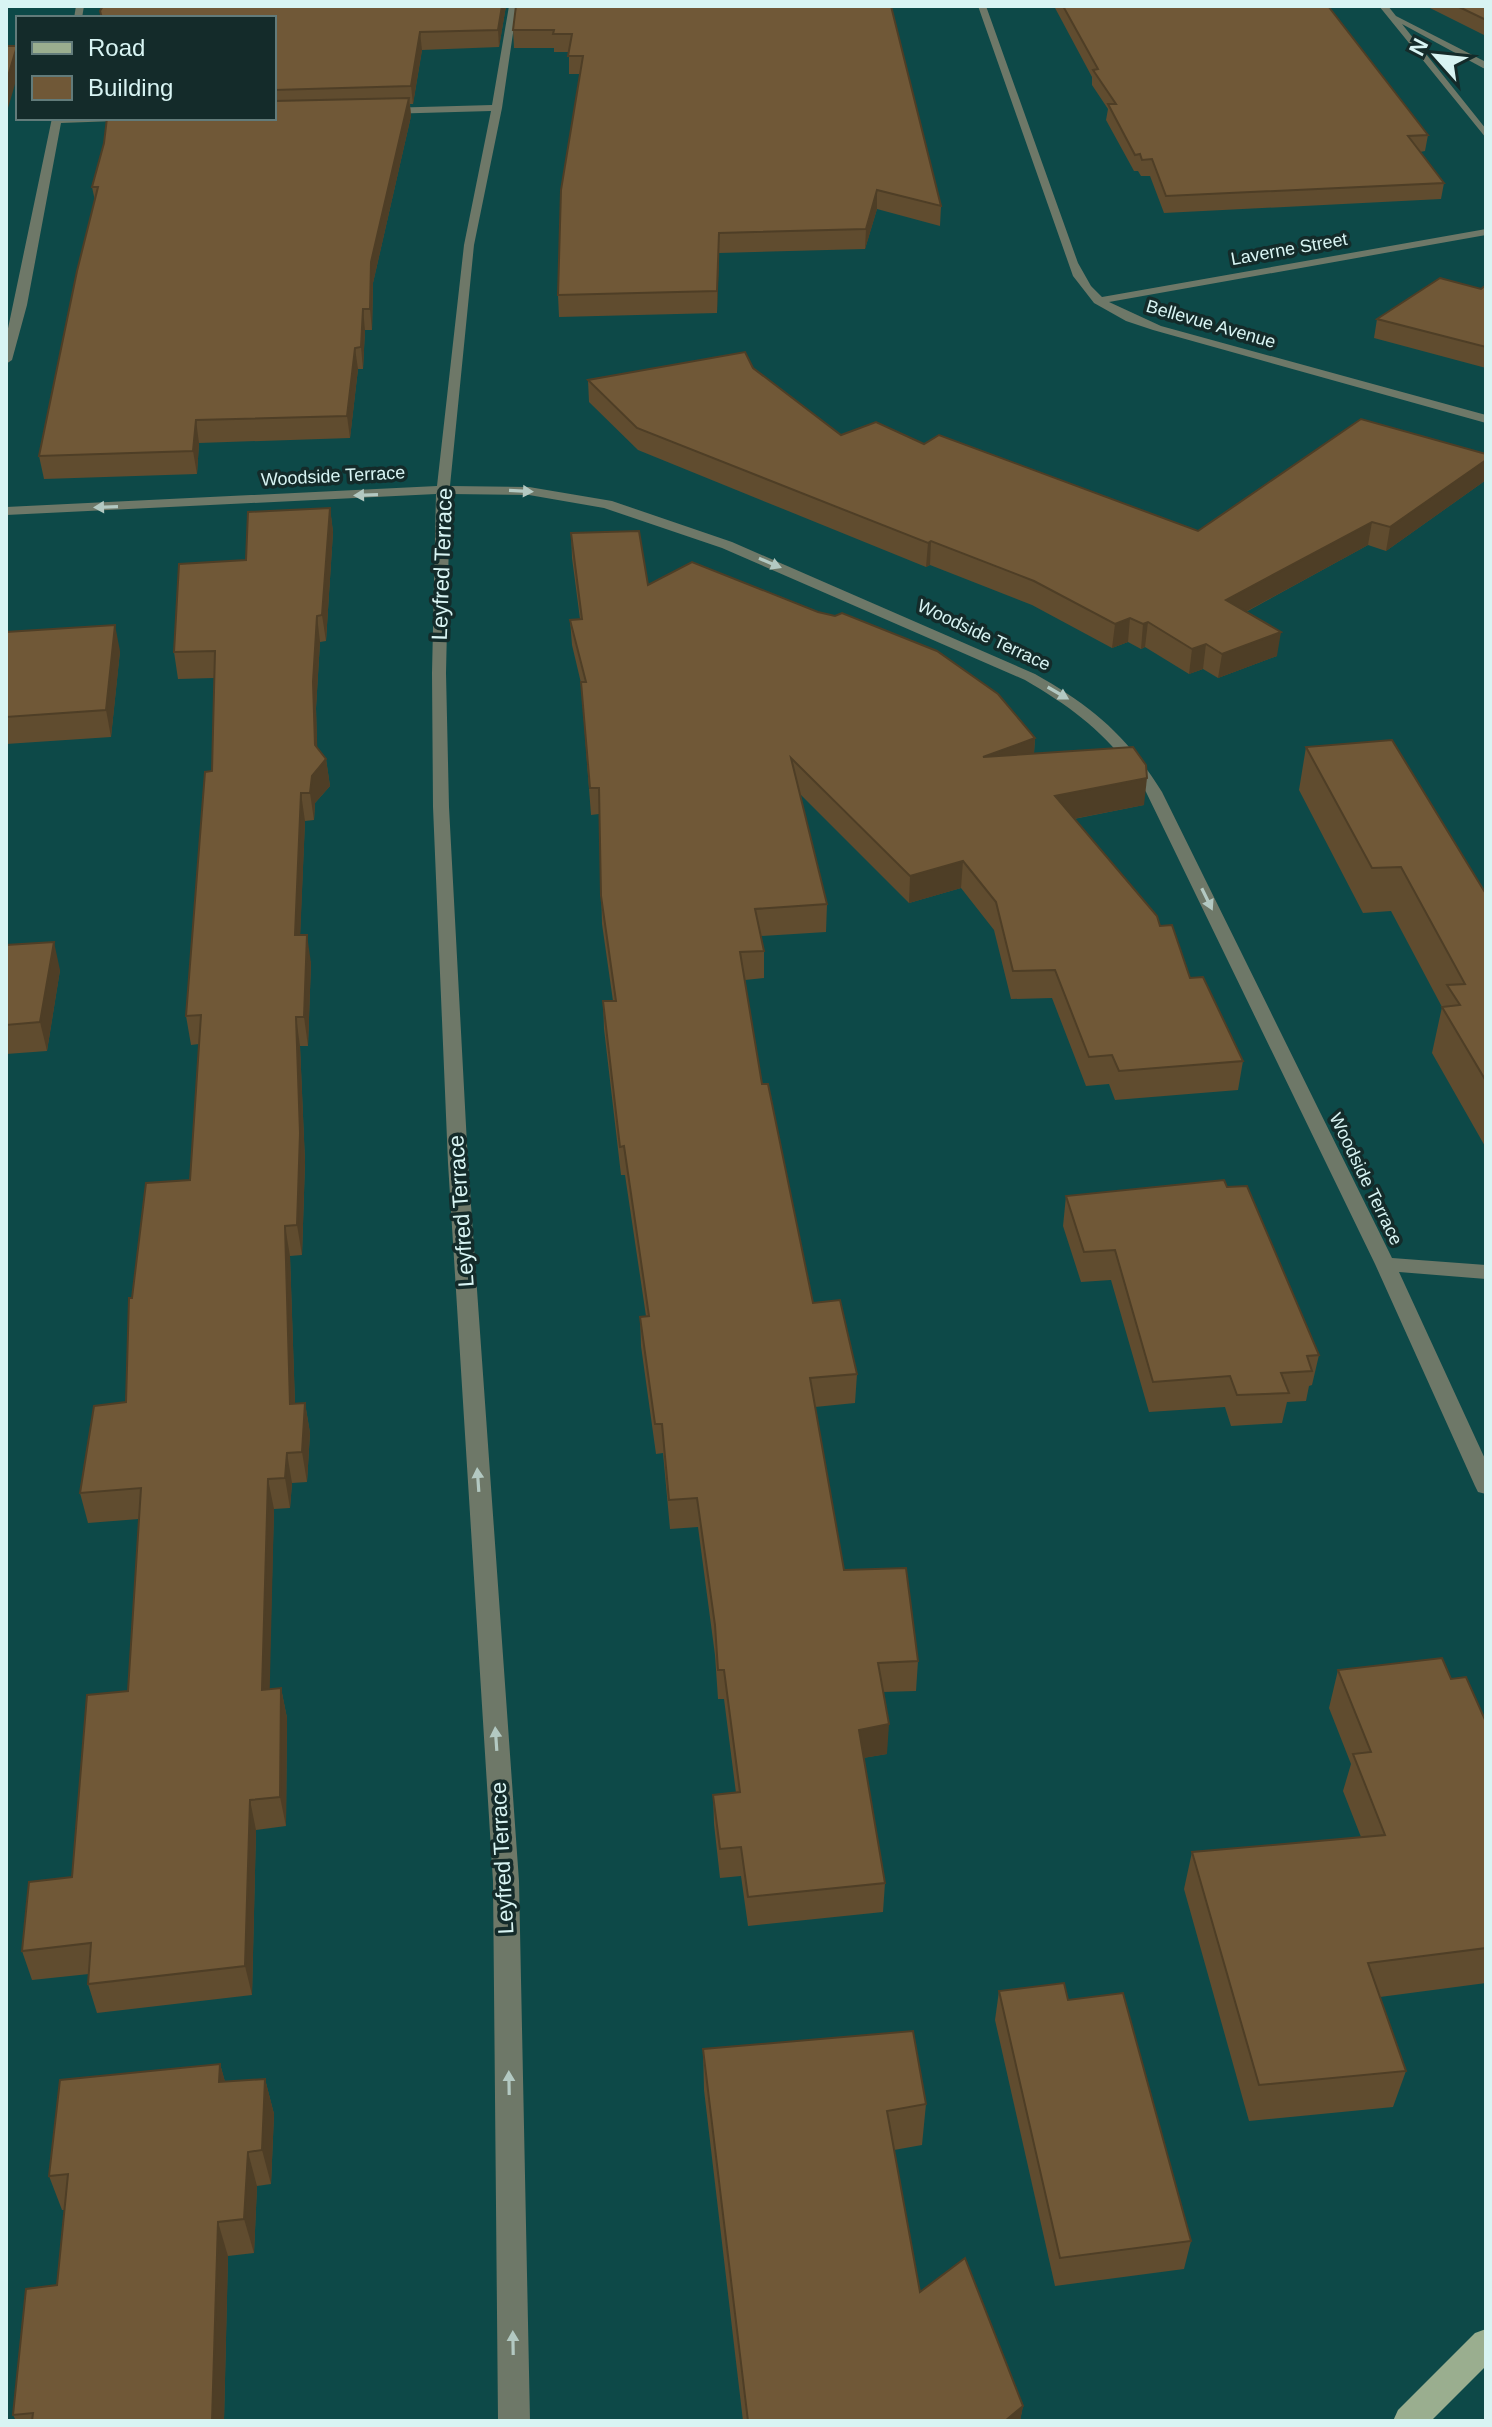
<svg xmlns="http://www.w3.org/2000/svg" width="1492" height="2427" viewBox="0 0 1492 2427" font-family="Arial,sans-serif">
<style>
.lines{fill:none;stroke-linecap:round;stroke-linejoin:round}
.minor{fill:#6e7868;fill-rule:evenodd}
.major{fill:#9aae8f;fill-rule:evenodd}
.wall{fill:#604c2f}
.shaded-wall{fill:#4e3e26}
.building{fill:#705837;stroke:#4e3e26;stroke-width:2}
.oneway{fill:#b3c9c2}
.labels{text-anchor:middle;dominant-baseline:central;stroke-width:7;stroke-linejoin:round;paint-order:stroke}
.far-street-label{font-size:18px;fill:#d8f4f3;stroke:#142b2a}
.street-label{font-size:22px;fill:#d8f4f3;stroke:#142b2a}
</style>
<rect width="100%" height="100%" fill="#0d4948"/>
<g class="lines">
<g class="minor">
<polygon points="76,6 84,6 82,18 74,18"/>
<path d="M509 6H517L502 108 474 245 450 486 529 487 612 501 732 542 1035 674C1092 706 1127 736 1162 792L1392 1258 1486 1265V1279L1399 1272 1486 1461V1494L1478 1492 1475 1486 1375 1264 1146 792C1114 739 1078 711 1025 680L722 548 604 508 529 495 450 494 446 673 449 807 468 1163 519 1881 530 2421H498L493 1881 448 1163 433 807 432 673 436 494 6 515V507L437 486 464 245 491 111 385 114 380 111 385 108 492 105Z"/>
<polygon points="978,6 986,6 1078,263 1091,286 1102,297 1486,229 1486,235 1109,302 1161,326 1486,415 1486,423 1153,330 1126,321 1094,303 1073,276"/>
<polygon points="1379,6 1388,6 1396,16 1486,62 1486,69 1483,68 1402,24 1486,129 1486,138"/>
<polygon points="52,118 120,118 115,121 61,123 27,305 12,360 6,364 6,338"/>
</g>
<polygon class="major" points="1486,2329 1486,2366 1431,2421 1393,2421 1398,2410 1475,2333"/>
</g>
<g class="wall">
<polygon points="103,6 506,6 499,47 422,50 413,104 410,104 411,116 373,283 372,330 365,330 363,369 358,369 350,438 199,443 197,474 44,479 39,456 95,201 92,187 104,143 274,118 274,18"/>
<polygon points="1054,6 1328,6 1428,135 1425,151 1420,152 1444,183 1441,199 1164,213 1150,176 1141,176 1138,171 1134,171 1106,120 1108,109 1092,85 1092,77"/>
<polygon points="1426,6 1486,6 1486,36"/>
<polygon points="893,17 941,206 940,226 877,209 865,249 719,253 717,313 559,317 558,295 580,74 569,74 569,52 554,52 554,48 514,48 513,30"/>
<polygon points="1486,285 1486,368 1374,338 1377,319 1481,289"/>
<polygon points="753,368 841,435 924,444 1198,531 1486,454 1486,480 1386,551 1368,545 1246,612 1277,656 1218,678 1203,669 1189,674 1145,647 1141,649 1128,642 1112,648 1032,605 930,565 926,567 638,450 589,402 588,380"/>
<polygon points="330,508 333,532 326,641 320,642 316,708 317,749 326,759 330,786 315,803 314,820 305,821 300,935 311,963 308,1046 300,1046 305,1162 302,1255 290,1256 295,1404 305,1403 310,1433 307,1482 292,1483 290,1508 274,1509 269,1689 281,1688 287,1718 286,1826 256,1830 252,1995 97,2013 88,1984 89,1974 32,1980 22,1951 72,1877 128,1691 139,1519 88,1523 80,1493 126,1402 132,1298 190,1180 199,1044 191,1045 186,1016 212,771 214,678 178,679 174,652 246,560"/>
<polygon points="571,533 648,585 1035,738 1034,754 1144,805 1074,819 1160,926 1190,978 1243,1061 1238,1090 1115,1100 1109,1084 1086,1086 1052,998 1011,999 994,930 961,888 909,903 800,794 827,904 826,932 761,936 764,951 764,978 745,980 762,1084 813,1303 857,1374 855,1403 815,1407 844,1570 918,1661 916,1691 883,1692 887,1754 863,1758 885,1883 883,1912 748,1926 741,1876 720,1878 714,1824 713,1795 736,1793 724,1699 718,1699 715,1655 698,1527 670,1529 663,1453 656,1454 641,1346 640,1317 646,1316 625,1175 621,1175 604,1029 603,1001 613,1001 602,924 599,814 591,815 581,683 572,645 570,620 580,619 572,558"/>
<polygon points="6,632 120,651 111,737 6,744"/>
<polygon points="1306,747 1486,894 1486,1148 1432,1053 1442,1007 1391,911 1363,913 1299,790"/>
<polygon points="6,945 60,970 47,1051 6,1054"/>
<polygon points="1227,1187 1319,1355 1312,1385 1309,1386 1306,1401 1287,1402 1282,1423 1231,1426 1225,1407 1149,1412 1111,1280 1081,1282 1063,1226 1066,1196"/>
<polygon points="1338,1670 1451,1679 1486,1722 1486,1983 1380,1997 1406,2071 1393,2107 1249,2121 1184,1889 1192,1852 1361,1837 1343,1791 1351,1764 1329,1708"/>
<polygon points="999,1991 1068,2000 1191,2241 1184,2269 1055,2286 995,2020"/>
<polygon points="703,2049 926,2104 922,2145 894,2150 920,2292 1023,2406 1020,2421 743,2421 704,2090"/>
<polygon points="220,2064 225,2082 265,2079 274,2114 271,2184 257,2186 254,2253 228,2256 224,2421 16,2421 13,2415 57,2285 65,2210 62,2210 49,2176"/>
</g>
<g class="shaded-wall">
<polygon points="502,6 506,6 499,47 498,30"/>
<polygon points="420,32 422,50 413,104 411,86"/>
<polygon points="17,46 18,74 6,115 6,83"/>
<polygon points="409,98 411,116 373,283 372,330 370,309 371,262"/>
<polygon points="877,190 877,209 865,249 866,229"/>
<polygon points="719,233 719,253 717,313 717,291"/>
<polygon points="363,309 365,330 363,369 361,347"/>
<polygon points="355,348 358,369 350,438 347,416"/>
<polygon points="196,420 199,443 197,474 193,451"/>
<polygon points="1486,460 1486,480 1386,551 1390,527"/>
<polygon points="330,508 333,532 326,641 322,615"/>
<polygon points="1372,522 1368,545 1223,624 1226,600"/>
<polygon points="931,541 930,565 926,567 928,543"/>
<polygon points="317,616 320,642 316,708 318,769 326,759 330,786 315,803 314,820 310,793 315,745 313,682"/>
<polygon points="1130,618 1128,642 1112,648 1115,624"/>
<polygon points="1148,622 1145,647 1141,649 1143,624"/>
<polygon points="115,625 120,651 111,737 106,710"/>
<polygon points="1281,632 1277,656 1218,678 1222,654"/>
<polygon points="1206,644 1203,669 1189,674 1192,649"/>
<polygon points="1035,738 1033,764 983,757"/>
<polygon points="1147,778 1144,805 1052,823 1055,796"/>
<polygon points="301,793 305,821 299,964 295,935"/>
<polygon points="963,861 961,888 909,903 910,876"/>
<polygon points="307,935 311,963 308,1046 304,1017"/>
<polygon points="54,942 60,970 47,1051 40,1022"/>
<polygon points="296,1017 300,1046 305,1162 302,1255 297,1225"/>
<polygon points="285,1226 290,1256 296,1434 290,1404"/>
<polygon points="305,1403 310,1433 307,1482 302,1452"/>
<polygon points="287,1453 292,1483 290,1508 285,1478"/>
<polygon points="268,1479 274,1509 269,1720 262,1690"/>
<polygon points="281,1688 287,1718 286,1826 280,1797"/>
<polygon points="889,1724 887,1754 857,1759 859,1730"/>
<polygon points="250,1800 256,1830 252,1995 245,1966"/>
<polygon points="220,2064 230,2099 219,2082"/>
<polygon points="265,2079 274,2114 271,2184 262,2150"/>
<polygon points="248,2152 257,2186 254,2253 244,2219"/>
<polygon points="218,2222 228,2256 224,2421 212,2421"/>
<polygon points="1023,2406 1020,2421 1005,2421"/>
</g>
<g class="building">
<polygon points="103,6 502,6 498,30 420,32 411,86 274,90 274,18 102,18 100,11"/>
<polygon points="516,6 891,6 941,206 877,190 866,229 719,233 717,291 558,295 561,190 583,56 568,56 572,34 553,34 554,30 513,30"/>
<polygon points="1063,6 1328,6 1428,135 1408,136 1444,183 1166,196 1152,159 1142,160 1140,154 1135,155 1108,104 1116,104 1093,70 1098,69"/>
<polygon points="1457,6 1486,6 1486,20"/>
<polygon points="6,46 17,46 6,83"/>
<polygon points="409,98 371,262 370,309 363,309 361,347 355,348 347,416 196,420 193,451 39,456 77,271 98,187 92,187 104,143 107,118 274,118 274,101"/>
<polygon points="1440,278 1481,289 1486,285 1486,347 1377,319"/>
<polygon points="745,352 753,368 841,435 876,422 924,444 939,435 1198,531 1361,419 1486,454 1486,460 1390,527 1372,522 1226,600 1281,632 1222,654 1206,644 1192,649 1148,622 1143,624 1130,618 1115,624 1034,581 931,541 928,543 637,428 588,380"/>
<polygon points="330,508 322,615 317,616 313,682 315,745 326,759 312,776 310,793 301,793 295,935 307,935 304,1017 296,1017 300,1133 297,1225 285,1226 290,1404 305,1403 302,1452 287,1453 285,1478 268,1479 262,1690 281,1688 280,1797 250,1800 245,1966 88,1984 91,1943 22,1951 29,1882 72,1877 87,1695 128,1691 141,1488 80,1493 94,1406 126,1402 129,1298 132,1298 146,1183 190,1180 201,1015 186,1016 205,772 212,771 215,651 174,652 179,564 246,560 248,512"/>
<polygon points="639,531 648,585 692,562 818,612 835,616 842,613 937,651 998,694 1035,738 983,757 1133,747 1146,765 1147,778 1055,796 1157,916 1160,926 1172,925 1190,978 1203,977 1243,1061 1119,1071 1112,1055 1089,1057 1055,970 1013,971 996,902 963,861 910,876 791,758 827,904 755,909 764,951 740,952 762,1084 768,1084 813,1303 840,1300 857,1374 810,1378 844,1570 906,1568 918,1661 878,1663 889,1724 859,1730 885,1883 748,1897 741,1847 720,1849 713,1795 740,1792 724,1670 718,1670 715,1625 697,1498 669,1500 662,1424 655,1424 640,1317 649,1316 624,1146 620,1147 603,1001 616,1001 601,896 599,788 590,788 581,682 586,682 570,620 582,619 571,533"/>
<polygon points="115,625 106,710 6,717 6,632"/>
<polygon points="1392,740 1486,894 1486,1081 1442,1007 1460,1005 1447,985 1465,984 1401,867 1372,868 1306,747"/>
<polygon points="54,942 40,1022 6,1025 6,945"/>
<polygon points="1224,1180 1227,1187 1247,1186 1319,1355 1307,1356 1312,1371 1281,1373 1289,1393 1237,1395 1230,1376 1153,1382 1115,1250 1084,1252 1066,1196"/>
<polygon points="1442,1658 1451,1679 1466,1677 1486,1722 1486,1948 1368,1963 1406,2071 1259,2085 1192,1852 1385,1835 1353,1754 1371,1752 1338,1670"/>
<polygon points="1064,1983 1068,2000 1123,1993 1191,2241 1060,2258 999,1991"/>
<polygon points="913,2031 926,2104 887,2111 920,2292 965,2258 1023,2406 1005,2421 748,2421 703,2049"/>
<polygon points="220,2064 219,2082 265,2079 262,2150 248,2152 244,2219 218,2222 212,2421 32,2421 33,2413 13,2415 26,2289 57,2285 68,2174 49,2176 60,2080"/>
</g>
<defs><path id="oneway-solid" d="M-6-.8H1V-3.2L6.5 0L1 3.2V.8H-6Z" transform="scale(2)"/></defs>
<g class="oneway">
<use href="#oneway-solid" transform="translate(521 491) rotate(3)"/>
<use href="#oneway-solid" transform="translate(366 495) rotate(178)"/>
<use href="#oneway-solid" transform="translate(106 507) rotate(178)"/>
<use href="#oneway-solid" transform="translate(770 563) rotate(23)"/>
<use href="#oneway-solid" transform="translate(1058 693) rotate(30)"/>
<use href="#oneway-solid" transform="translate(1207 899) rotate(64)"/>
<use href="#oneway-solid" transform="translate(478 1480) rotate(-94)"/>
<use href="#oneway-solid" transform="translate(496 1739) rotate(-94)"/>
<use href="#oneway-solid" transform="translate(509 2083) rotate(-91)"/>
<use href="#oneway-solid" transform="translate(513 2343) rotate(-91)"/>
</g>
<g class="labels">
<g class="far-street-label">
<text transform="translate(1289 249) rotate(-10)">Laverne Street</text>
<text transform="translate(1211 324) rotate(16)">Bellevue Avenue</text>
<text transform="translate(333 476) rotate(-3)">Woodside Terrace</text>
<text transform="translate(984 635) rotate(25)">Woodside Terrace</text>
<text transform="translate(1366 1179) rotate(64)">Woodside Terrace</text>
</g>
<g class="street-label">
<text transform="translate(442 564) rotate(-88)">Leyfred Terrace</text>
<text transform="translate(461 1211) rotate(-94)">Leyfred Terrace</text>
<text transform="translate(502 1858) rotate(-93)">Leyfred Terrace</text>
</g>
</g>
<rect width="1492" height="2427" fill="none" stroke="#d8f4f3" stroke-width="16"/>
<rect x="16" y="16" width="260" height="104" fill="#142b2a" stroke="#627b7a" stroke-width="2"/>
<rect x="32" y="42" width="40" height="12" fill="#9aae8f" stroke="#627b7a" stroke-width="2"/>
<text x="88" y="56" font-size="24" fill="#d8f4f3">Road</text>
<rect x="32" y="76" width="40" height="24" fill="#705837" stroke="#627b7a" stroke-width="2"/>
<text x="88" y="96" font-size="24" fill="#d8f4f3">Building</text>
<g transform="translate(1436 56) rotate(297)" stroke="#142b2a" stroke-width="6" paint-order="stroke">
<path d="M0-6L14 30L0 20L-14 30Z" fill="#d8f4f3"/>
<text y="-12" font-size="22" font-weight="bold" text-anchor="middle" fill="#d8f4f3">N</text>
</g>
</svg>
